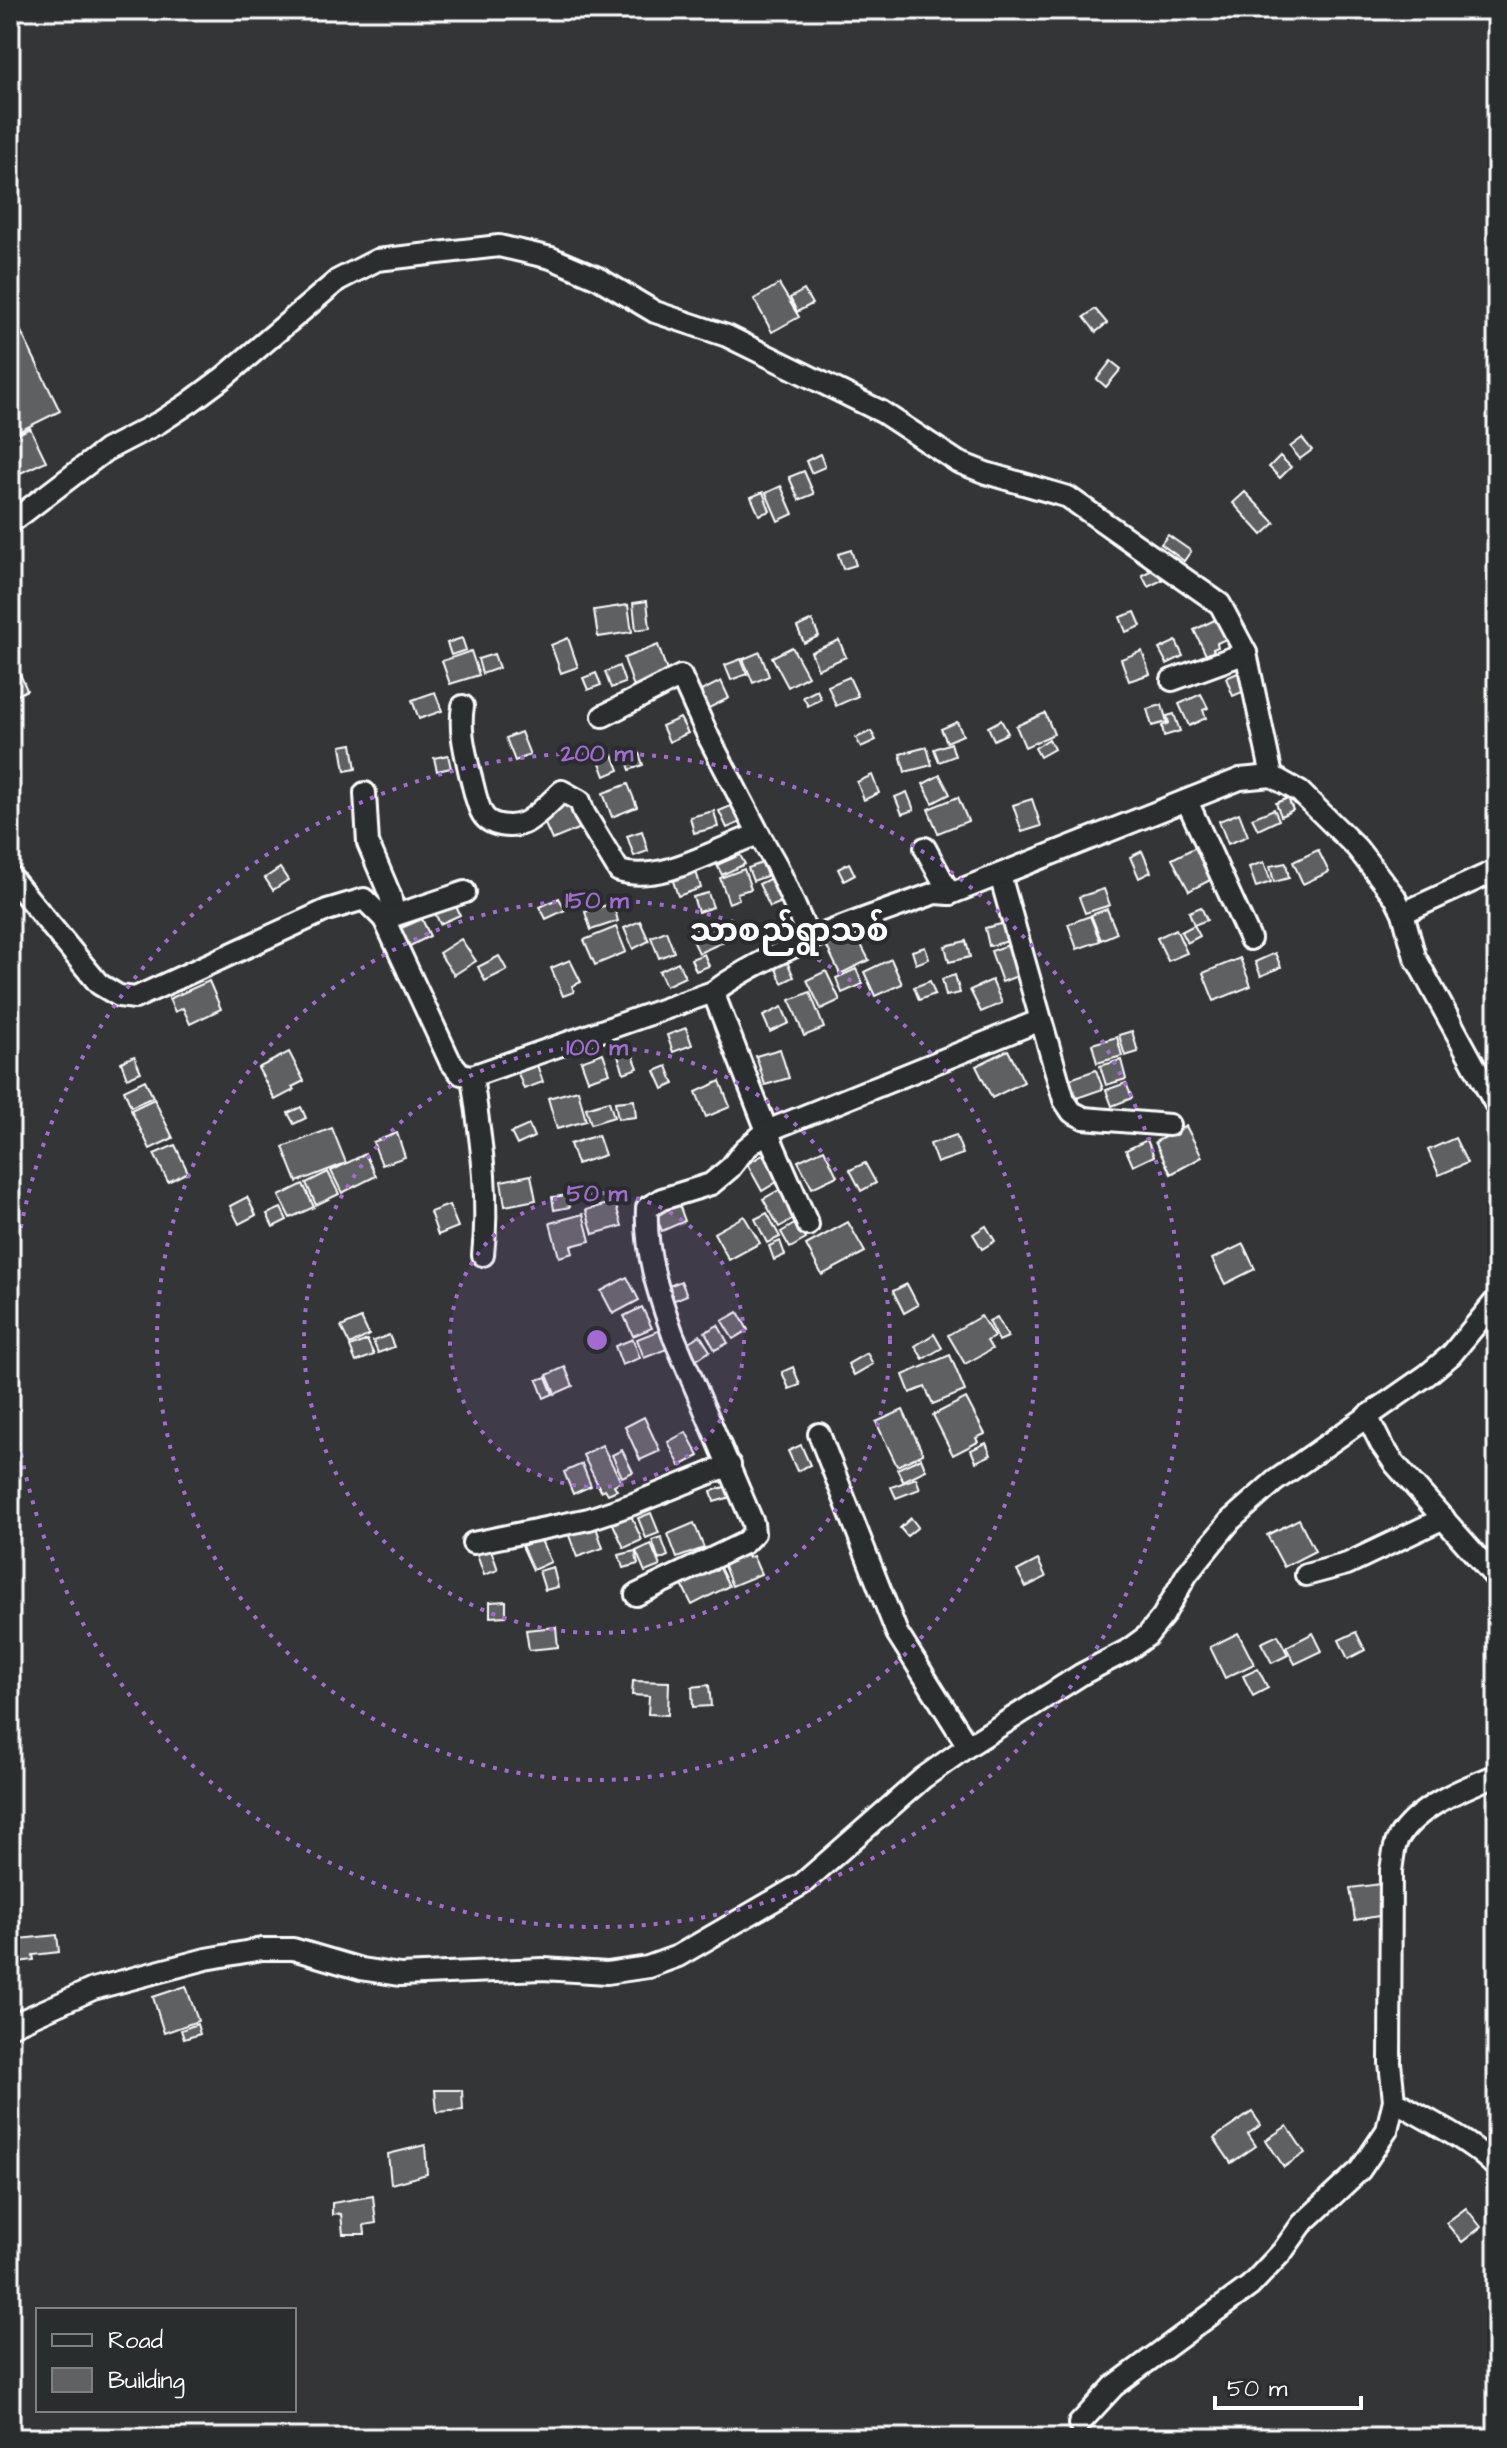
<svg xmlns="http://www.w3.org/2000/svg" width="1507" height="2448" viewBox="0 0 1507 2448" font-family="'Architects Daughter','Noto Sans Myanmar',sans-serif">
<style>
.building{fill:#5f6162;stroke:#fff;stroke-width:2}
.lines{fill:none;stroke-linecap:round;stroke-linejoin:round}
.minor-casing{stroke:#fff;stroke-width:26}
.minor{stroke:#2a2d2e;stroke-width:20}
.ring{fill:none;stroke:#a36bd2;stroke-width:4;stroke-dasharray:4 8}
.labels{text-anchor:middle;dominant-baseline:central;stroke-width:8;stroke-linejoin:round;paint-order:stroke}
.quarter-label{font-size:32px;font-weight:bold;fill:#fff;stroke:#2a2d2e}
.centre{fill:#a36bd2;stroke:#2a2d2e;stroke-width:4}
.ring-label{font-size:24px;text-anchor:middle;font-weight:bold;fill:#a36bd2;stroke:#2a2d2e;stroke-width:8;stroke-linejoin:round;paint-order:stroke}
</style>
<rect width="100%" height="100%" fill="#333536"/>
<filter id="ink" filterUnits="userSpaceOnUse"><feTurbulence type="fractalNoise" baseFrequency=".0125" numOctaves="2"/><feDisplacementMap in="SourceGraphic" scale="16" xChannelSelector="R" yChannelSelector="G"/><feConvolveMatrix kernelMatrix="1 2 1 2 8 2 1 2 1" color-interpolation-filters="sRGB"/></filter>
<g filter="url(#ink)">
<g class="building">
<polygon points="779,284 799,317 772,332 754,299"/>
<polygon points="804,290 812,304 797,312 790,298"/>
<polygon points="10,309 60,411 10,436"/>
<polygon points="1095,309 1107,323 1096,332 1084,317"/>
<polygon points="1111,361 1121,369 1106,387 1097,379"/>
<polygon points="30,428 46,461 10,478 10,438"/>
<polygon points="1302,438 1312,450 1300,459 1290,447"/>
<polygon points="820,454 825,467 811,473 806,461"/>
<polygon points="1280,456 1291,467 1280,478 1269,467"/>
<polygon points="804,471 814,494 799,500 789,477"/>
<polygon points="781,486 793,514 778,521 766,493"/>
<polygon points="763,492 770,511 759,515 751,497"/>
<polygon points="1245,492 1275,523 1262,535 1233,503"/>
<polygon points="1168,535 1191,551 1184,561 1161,544"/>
<polygon points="851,550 856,565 843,569 838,554"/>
<polygon points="1156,568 1162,580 1148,587 1142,575"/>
<polygon points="647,601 650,628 636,630 633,603"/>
<polygon points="628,605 632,632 598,637 594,610"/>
<polygon points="1135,612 1141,626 1126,632 1120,617"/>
<polygon points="1225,615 1224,625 1221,627 1226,639 1217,643 1218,647 1213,649 1214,651 1206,655 1194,630"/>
<polygon points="812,620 819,636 804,643 797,627"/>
<polygon points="462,638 466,650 451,655 447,643"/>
<polygon points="568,638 578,667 561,673 551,645"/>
<polygon points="839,640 846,657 818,669 811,652"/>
<polygon points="1176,641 1183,656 1167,664 1159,649"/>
<polygon points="658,645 668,674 634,687 624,658"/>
<polygon points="792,647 808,676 788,687 772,657"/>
<polygon points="471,651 479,675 450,684 442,661"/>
<polygon points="1142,651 1150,674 1129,681 1121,659"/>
<polygon points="760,652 769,676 753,683 743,659"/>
<polygon points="494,654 499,668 482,674 478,659"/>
<polygon points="741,659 747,674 731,680 725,665"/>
<polygon points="619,666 625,683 611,688 605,672"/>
<polygon points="1240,672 1247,690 1233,696 1226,678"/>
<polygon points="596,673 601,685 588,690 583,678"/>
<polygon points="20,674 27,690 10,699 10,679"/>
<polygon points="849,677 858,696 836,706 828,686"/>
<polygon points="721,681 729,698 705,710 697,693"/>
<polygon points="817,690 821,699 808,706 803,697"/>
<polygon points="435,692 442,711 419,719 412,700"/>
<polygon points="1201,694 1208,708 1203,710 1206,718 1189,726 1179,704"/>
<polygon points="1162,705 1167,722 1152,726 1147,709"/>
<polygon points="1045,713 1054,734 1025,747 1016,726"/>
<polygon points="1174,714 1180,731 1164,736 1162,726 1169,723 1167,716"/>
<polygon points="680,718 688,733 669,742 662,726"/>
<polygon points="1001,720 1008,733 994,740 988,727"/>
<polygon points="957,722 963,735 947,742 941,729"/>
<polygon points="871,731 876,740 861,747 856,738"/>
<polygon points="521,732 530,755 515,761 506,738"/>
<polygon points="1049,739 1054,749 1040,757 1035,748"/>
<polygon points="951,743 955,756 939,762 934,749"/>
<polygon points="352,744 356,769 345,771 341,746"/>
<polygon points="927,747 932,765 905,772 900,754"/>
<polygon points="639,753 643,765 630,770 626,758"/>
<polygon points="448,755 451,768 437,771 434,758"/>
<polygon points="613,755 619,770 605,776 599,760"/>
<polygon points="872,775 879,793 864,800 857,782"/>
<polygon points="940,775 950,794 933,803 923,784"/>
<polygon points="628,784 637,807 612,817 603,793"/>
<polygon points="907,792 914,810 902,814 895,797"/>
<polygon points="958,797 968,821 938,833 928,809"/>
<polygon points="1288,798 1293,810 1281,816 1276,803"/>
<polygon points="575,799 586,826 552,840 540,813"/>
<polygon points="1032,799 1041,826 1022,832 1013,805"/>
<polygon points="733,805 741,822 727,828 719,811"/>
<polygon points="1274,809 1279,820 1258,830 1252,818"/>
<polygon points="714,811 718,827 694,833 690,817"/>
<polygon points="1239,813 1248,836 1228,844 1219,821"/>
<polygon points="642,831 648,851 634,856 627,836"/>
<polygon points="1204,843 1220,875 1189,891 1172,859"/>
<polygon points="1318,850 1329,872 1303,884 1293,862"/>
<polygon points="1142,851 1151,872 1139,878 1130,857"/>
<polygon points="740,855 745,864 722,875 717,865"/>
<polygon points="1264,862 1271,882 1256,887 1249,867"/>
<polygon points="762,863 767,876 753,881 748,868"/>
<polygon points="849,863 855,875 844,881 838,869"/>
<polygon points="1286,863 1289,878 1274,882 1270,866"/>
<polygon points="280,868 288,880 273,890 265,878"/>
<polygon points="695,868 701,888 678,896 671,875"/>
<polygon points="744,869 751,889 737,893 739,899 729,903 720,878"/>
<polygon points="771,878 782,902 770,907 759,884"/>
<polygon points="1104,889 1110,905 1085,913 1079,897"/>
<polygon points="708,893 713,907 698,912 693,897"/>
<polygon points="559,898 565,910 546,919 540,907"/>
<polygon points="613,903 618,921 591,930 585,912"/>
<polygon points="455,904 460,915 440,924 435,913"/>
<polygon points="1201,907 1207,920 1194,925 1189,912"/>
<polygon points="1107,909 1117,933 1101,940 1091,915"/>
<polygon points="1090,916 1100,941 1077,949 1068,924"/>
<polygon points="422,919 430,936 408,947 399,929"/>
<polygon points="716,919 726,941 699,953 689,932"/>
<polygon points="640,921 649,941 633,949 624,928"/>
<polygon points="1005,923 1009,941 989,946 985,928"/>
<polygon points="1194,925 1200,936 1187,943 1181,932"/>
<polygon points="616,927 626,952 595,965 584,940"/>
<polygon points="853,929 869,960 840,974 825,943"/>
<polygon points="1176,929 1187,953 1168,961 1157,938"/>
<polygon points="666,931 674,952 659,958 651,937"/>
<polygon points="461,939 476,961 454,975 439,953"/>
<polygon points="966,941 970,957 949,962 945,946"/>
<polygon points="1014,943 1025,973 1002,982 991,951"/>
<polygon points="925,947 929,959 916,964 912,951"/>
<polygon points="1275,953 1281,967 1261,976 1255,962"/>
<polygon points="704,954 709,966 696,971 691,959"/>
<polygon points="499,956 507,970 485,981 478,967"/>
<polygon points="785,957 794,977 782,983 773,962"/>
<polygon points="1240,958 1251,986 1214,1001 1203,973"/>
<polygon points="891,959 902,984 875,996 864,972"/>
<polygon points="570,960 581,982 572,986 574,992 563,996 551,968"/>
<polygon points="678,962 685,977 666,986 659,971"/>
<polygon points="856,969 863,984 842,993 836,978"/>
<polygon points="826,971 840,1000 821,1009 807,980"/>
<polygon points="955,975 960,993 946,996 942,979"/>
<polygon points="992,980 1002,1003 981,1012 970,990"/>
<polygon points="209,981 221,1009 190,1024 183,1008 175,1012 169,999"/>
<polygon points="930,981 935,994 919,1000 914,987"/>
<polygon points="810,992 824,1028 804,1036 790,1000"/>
<polygon points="782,1007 789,1023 770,1032 763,1016"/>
<polygon points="686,1028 692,1045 673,1052 667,1035"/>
<polygon points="1132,1031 1138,1052 1125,1056 1119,1035"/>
<polygon points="1117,1037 1122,1056 1097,1063 1092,1044"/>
<polygon points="629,1045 638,1068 624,1073 616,1050"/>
<polygon points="780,1049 789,1078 765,1085 756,1056"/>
<polygon points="1008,1050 1024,1082 992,1098 976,1066"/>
<polygon points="289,1052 304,1081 292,1087 294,1090 275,1100 258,1068"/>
<polygon points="603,1053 610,1073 588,1080 581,1061"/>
<polygon points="134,1056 141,1072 127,1078 121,1062"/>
<polygon points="1121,1060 1126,1079 1106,1085 1100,1066"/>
<polygon points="537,1065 543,1082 524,1089 518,1073"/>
<polygon points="667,1066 674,1084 663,1089 655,1071"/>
<polygon points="1096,1070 1103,1089 1074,1099 1067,1080"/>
<polygon points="145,1080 153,1097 131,1107 124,1090"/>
<polygon points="720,1081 730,1107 706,1117 696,1092"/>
<polygon points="1126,1083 1132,1098 1112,1106 1106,1090"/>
<polygon points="578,1090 586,1121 557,1129 548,1098"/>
<polygon points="154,1099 173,1138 150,1149 131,1110"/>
<polygon points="634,1100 636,1117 618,1119 615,1102"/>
<polygon points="609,1101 614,1117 591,1124 586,1108"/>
<polygon points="301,1107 306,1118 294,1124 288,1113"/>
<polygon points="529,1125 534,1137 517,1145 511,1133"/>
<polygon points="1186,1126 1202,1157 1171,1174 1155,1142"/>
<polygon points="332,1128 346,1163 297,1182 283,1147"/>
<polygon points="397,1133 405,1157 382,1165 373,1142"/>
<polygon points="598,1135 605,1155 577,1164 570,1144"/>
<polygon points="956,1135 963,1154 937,1163 930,1144"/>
<polygon points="1455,1138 1467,1163 1439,1175 1428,1150"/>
<polygon points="1147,1140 1154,1156 1133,1166 1126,1150"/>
<polygon points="175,1145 188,1172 168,1182 154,1154"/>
<polygon points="824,1149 837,1176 812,1188 798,1161"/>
<polygon points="365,1154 376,1176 342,1193 331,1171"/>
<polygon points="763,1155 777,1182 762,1191 747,1164"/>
<polygon points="865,1163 876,1183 861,1191 850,1170"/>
<polygon points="328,1172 339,1194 316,1205 306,1183"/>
<polygon points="531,1175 536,1200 505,1206 501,1181"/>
<polygon points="303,1184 314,1207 290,1218 279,1196"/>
<polygon points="779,1190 795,1218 779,1227 763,1199"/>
<polygon points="568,1195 570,1207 554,1210 552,1197"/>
<polygon points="247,1197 256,1215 239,1224 230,1206"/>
<polygon points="677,1199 685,1221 662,1231 653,1209"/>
<polygon points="615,1202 622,1226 593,1234 586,1210"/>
<polygon points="449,1205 458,1227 438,1235 430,1212"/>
<polygon points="281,1208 287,1220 273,1227 267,1214"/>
<polygon points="767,1213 780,1237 767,1243 755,1219"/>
<polygon points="583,1214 590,1241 571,1246 573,1253 559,1257 550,1223"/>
<polygon points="744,1216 760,1243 729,1260 714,1233"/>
<polygon points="848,1222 865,1252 822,1275 806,1245"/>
<polygon points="796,1223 806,1239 790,1248 781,1232"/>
<polygon points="986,1226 995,1241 982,1249 973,1234"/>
<polygon points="780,1241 785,1255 774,1260 769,1246"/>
<polygon points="1243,1244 1255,1269 1225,1284 1212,1259"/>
<polygon points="627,1277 639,1300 613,1314 601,1291"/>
<polygon points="681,1281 687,1295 670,1302 664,1288"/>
<polygon points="907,1284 918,1305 904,1313 893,1291"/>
<polygon points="642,1307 652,1328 633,1336 624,1316"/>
<polygon points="738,1312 748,1330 733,1339 722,1321"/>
<polygon points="981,1316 994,1337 987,1341 992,1349 965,1364 948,1335"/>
<polygon points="997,1317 1008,1337 999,1341 989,1321"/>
<polygon points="361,1318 369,1335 350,1345 341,1327"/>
<polygon points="718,1325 728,1343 715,1350 705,1332"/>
<polygon points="660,1330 667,1349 644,1358 637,1339"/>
<polygon points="934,1334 942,1348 923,1359 915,1346"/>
<polygon points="389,1335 394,1347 378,1353 373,1341"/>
<polygon points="700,1335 710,1351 695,1361 685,1344"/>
<polygon points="633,1339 640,1358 622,1365 615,1346"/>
<polygon points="367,1340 374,1355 356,1362 350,1347"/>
<polygon points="867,1353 873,1364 854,1375 848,1364"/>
<polygon points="950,1355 965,1391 933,1404 925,1387 910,1393 903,1375"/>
<polygon points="565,1367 573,1386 555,1394 547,1375"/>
<polygon points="793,1367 800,1385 789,1389 782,1372"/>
<polygon points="546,1377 553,1394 544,1398 537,1380"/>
<polygon points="966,1398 985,1434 976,1438 978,1442 953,1455 933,1415"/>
<polygon points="903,1410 923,1454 897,1466 876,1422"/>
<polygon points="644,1417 660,1451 640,1460 625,1427"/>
<polygon points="686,1432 699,1456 680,1466 668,1442"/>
<polygon points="986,1443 991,1455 976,1462 971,1450"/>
<polygon points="602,1445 621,1481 614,1485 617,1490 608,1494 605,1489 601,1491 583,1455"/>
<polygon points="801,1445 810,1465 797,1471 788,1451"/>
<polygon points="622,1450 633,1472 622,1477 612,1455"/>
<polygon points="921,1458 926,1470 903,1481 897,1469"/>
<polygon points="582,1464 591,1486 573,1494 564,1472"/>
<polygon points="916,1478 920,1489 896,1498 891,1487"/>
<polygon points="728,1486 731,1497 714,1502 711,1491"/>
<polygon points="651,1513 659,1533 646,1538 638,1518"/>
<polygon points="631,1516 642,1540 624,1548 613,1524"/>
<polygon points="911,1518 918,1527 907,1536 900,1528"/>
<polygon points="1299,1519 1315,1551 1284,1567 1267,1535"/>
<polygon points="594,1521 603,1548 577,1557 567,1530"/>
<polygon points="694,1523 704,1548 677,1558 668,1534"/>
<polygon points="661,1537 668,1556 659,1560 652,1540"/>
<polygon points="540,1538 551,1562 533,1570 522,1546"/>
<polygon points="489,1544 498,1570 484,1575 475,1549"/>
<polygon points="651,1544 660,1566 645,1572 636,1551"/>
<polygon points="635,1551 638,1564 623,1568 619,1555"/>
<polygon points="745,1552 748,1558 753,1556 761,1574 732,1586 722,1561"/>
<polygon points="1038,1560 1046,1577 1026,1587 1017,1571"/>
<polygon points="718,1564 729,1586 692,1605 682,1585 703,1575 701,1572"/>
<polygon points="553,1567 558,1587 545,1590 539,1571"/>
<polygon points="506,1601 506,1616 490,1617 490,1602"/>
<polygon points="556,1627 558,1647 529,1650 526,1630"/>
<polygon points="1356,1632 1365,1650 1348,1659 1339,1640"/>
<polygon points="1238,1633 1254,1664 1225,1678 1210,1647"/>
<polygon points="1313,1633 1322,1651 1295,1664 1286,1647"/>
<polygon points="1278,1635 1288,1655 1272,1663 1261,1643"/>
<polygon points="1258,1669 1268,1688 1253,1696 1243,1676"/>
<polygon points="633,1681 669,1682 668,1715 648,1714 649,1696 632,1695"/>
<polygon points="709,1685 711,1706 693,1707 692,1687"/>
<polygon points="1380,1884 1385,1915 1355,1920 1350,1888"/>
<polygon points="57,1935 59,1952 33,1955 34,1960 10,1963 10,1940"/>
<polygon points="186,1986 198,2021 164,2033 153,1997"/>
<polygon points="197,2024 200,2034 184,2039 181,2030"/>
<polygon points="435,2090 462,2090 463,2110 437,2112"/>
<polygon points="1252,2112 1261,2125 1248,2134 1256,2146 1231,2163 1214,2138"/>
<polygon points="1287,2126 1305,2153 1284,2167 1266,2140"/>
<polygon points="425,2145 427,2174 391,2184 388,2154"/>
<polygon points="373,2196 376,2223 364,2225 365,2234 343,2234 341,2214 332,2215 332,2203"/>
<polygon points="1466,2208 1481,2227 1462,2242 1446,2223"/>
</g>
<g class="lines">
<g class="minor-casing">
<g id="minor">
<polyline points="10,523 106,450 160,422 189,403 224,377 338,280 377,260 499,246 551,258 598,278 655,312 727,336 882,412 958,462 986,473 1068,497 1220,604 1246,653 1272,776"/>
<polyline points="1172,680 1246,653"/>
<path d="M463 706C459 730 465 751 470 774 474 787 476 804 483 815 491 827 512 828 524 823 537 817 551 801 562 791L580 801 584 813 619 871C663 884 716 848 759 834L777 866 810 940"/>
<polyline points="603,716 681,676 709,738 759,834"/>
<polyline points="365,793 368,843 390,895 392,904 389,918"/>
<polyline points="1187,801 1250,939"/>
<polyline points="925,848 950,894"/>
<polyline points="1000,875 1041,1020"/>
<path d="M10 876 99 984 119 996 135 998 327 910 364 899 384 919 450 1061 461 1074 472 1076 713 992C778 945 860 921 935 893L950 894 1240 779 1272 776 1300 792 1357 848 1395 897 1403 913 1415 957 1497 1107"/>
<polyline points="1403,913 1497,870"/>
<polyline points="384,919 465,892"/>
<polyline points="713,992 767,1131 808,1225"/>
<path d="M472 1076C480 1136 490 1194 483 1255"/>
<polyline points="1367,1416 1381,1444 1395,1464 1497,1579"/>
<polyline points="819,1434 897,1633 968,1746"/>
<polyline points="473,1543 589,1519 633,1504 730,1465"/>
<polyline points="1306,1575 1347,1564 1444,1518"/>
<path d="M636 1595 744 1543 754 1533 753 1523 673 1335C658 1292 645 1253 647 1208L662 1199 711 1184 730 1168 745 1149 767 1131 1041 1020 1064 1100 1072 1112 1084 1118 1169 1125"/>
<polyline points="10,2026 93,1989 206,1959 262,1949 293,1949 361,1969 400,1975 543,1969 607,1973 648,1967 678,1956 802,1884 923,1778 968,1746 1082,1674 1128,1650 1147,1636 1163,1616 1187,1574 1231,1520 1275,1481 1427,1375 1451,1355 1497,1299"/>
<path d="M1394 2100C1429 2122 1468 2138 1497 2168"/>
<path d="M1079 2424 1114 2386 1250 2286 1282 2252 1302 2224 1360 2170 1387 2130 1394 2100 1390 2063 1391 1870C1393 1861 1393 1847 1398 1839 1416 1807 1464 1788 1497 1775"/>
</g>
</g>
<use href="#minor" class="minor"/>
</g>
</g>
<circle cx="597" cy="1340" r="147" fill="#a36bd2" fill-opacity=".12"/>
<g class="ring">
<circle cx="597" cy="1340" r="147"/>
<circle cx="597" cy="1340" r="293"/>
<circle cx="597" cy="1340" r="440"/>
<path d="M10 1335A587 587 0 1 1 10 1345"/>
</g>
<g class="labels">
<g class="quarter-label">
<text x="789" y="931">သာစည်ရွာသစ်</text>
</g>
</g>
<circle cx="597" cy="1340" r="12" class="centre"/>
<g class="ring-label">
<text x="597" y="761">200 m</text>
<text x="597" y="908">150 m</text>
<text x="597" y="1055">100 m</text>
<text x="597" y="1201">50 m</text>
</g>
<rect width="1507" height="2448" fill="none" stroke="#2a2d2e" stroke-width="40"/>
<rect x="20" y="20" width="1467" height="2408" fill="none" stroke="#fff" stroke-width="3" filter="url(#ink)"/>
<rect x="36" y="2308" width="260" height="104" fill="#2a2d2e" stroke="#7f8182" stroke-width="2"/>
<rect x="52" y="2334" width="40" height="12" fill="#2a2d2e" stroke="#7f8182" stroke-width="2"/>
<text x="108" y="2348" font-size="24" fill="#ffffff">Road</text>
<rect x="52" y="2368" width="40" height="24" fill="#5f6162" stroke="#7f8182" stroke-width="2"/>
<text x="108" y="2388" font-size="24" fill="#ffffff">Building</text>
<path d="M1215 2396v12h146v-12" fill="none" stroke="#ffffff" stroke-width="4"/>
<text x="1227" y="2396" font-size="24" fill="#ffffff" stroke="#2a2d2e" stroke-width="6" paint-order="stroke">50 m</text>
</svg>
